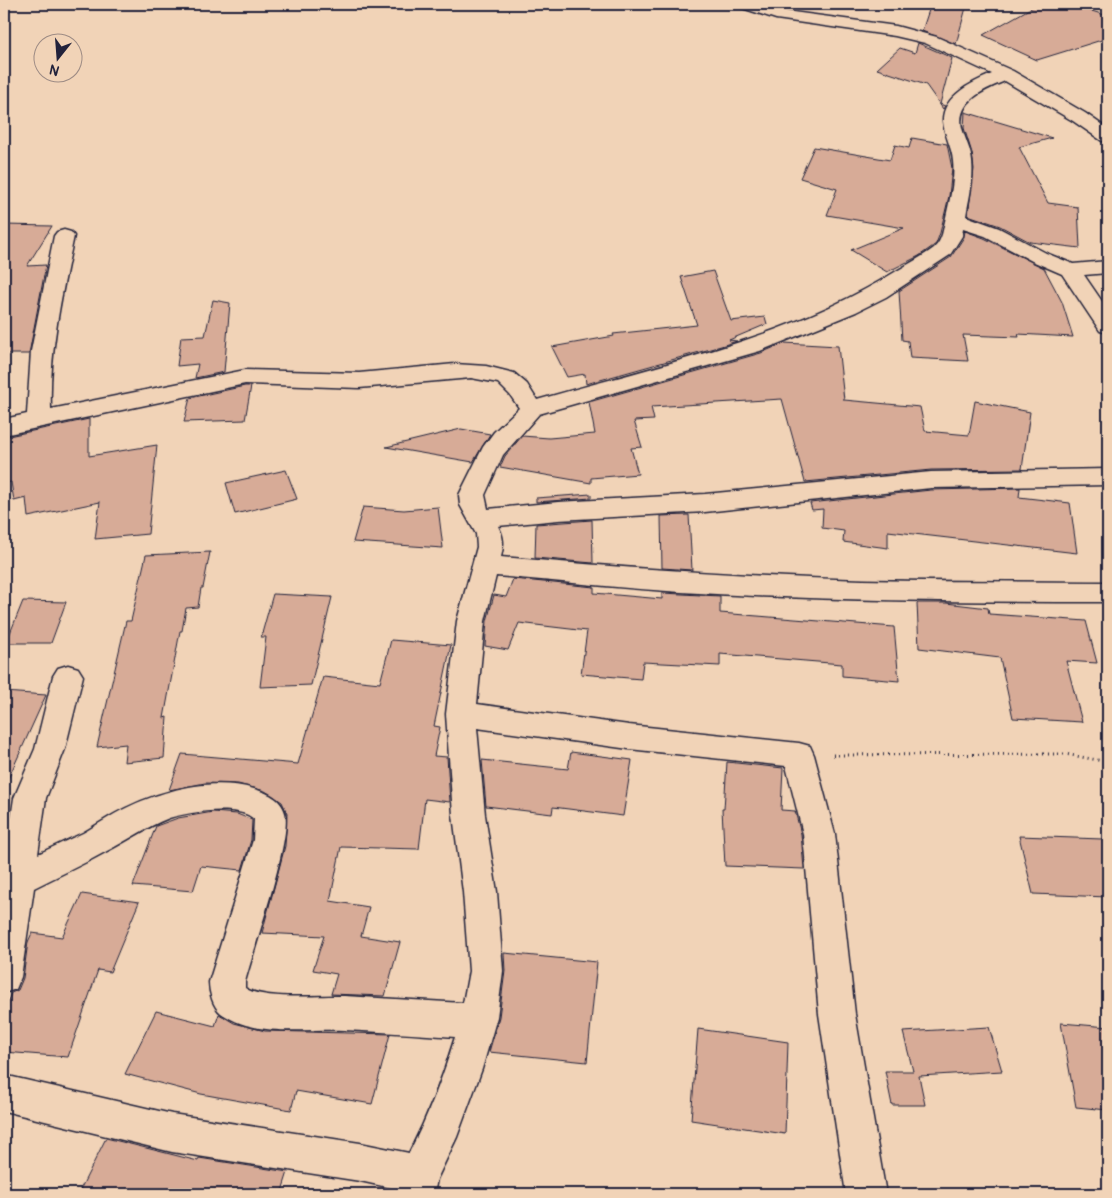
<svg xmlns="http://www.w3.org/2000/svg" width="1112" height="1198" viewBox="0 0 1112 1198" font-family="Pangolin,sans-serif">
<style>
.building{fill:#d7ab97;stroke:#22223b}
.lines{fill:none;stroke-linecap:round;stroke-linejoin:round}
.minor-casing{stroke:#22223b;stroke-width:3}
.path{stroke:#22223b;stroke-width:3;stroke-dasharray:1 4;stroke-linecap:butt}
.minor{fill:#f1d3b7;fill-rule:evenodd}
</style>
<rect width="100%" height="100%" fill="#f1d3b7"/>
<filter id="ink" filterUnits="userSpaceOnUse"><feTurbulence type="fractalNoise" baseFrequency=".02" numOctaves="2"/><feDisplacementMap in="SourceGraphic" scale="10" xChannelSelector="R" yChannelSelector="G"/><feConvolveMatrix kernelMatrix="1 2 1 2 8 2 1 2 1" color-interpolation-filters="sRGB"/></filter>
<g filter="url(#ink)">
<g class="building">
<polygon points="931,4 967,4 956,44 922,31"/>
<polygon points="1038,4 1069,4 1108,16 1108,38 1037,60 983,35"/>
<polygon points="918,43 952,58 940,104 945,106 943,109 926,85 877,69 900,48 915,53"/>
<polygon points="965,112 1052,138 1019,147 1048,203 1078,207 1080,248 1030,242 1000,226 968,215 974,169 972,153 964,128"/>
<polygon points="912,138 947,144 952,168 949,196 940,233 936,244 919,256 887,272 851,250 904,228 827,215 837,189 800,178 814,147 890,160 895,145 909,148"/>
<polygon points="4,225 52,226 27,266 46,265 29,354 4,354"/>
<polygon points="965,231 984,238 1044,268 1062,302 1073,337 1018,334 1019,337 963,335 968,361 910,358 908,341 902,340 899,291 951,257 964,237"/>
<polygon points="713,271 731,321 765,317 767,324 729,340 737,341 721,346 586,384 585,374 567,377 552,347 614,336 613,334 697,325 681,277"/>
<polygon points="213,300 230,303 224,372 195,378 198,364 177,366 181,337 205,336"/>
<polygon points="784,343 838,346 844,400 920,407 925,431 969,435 975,401 1030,412 1022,469 931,470 805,482 782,399 651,407 654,420 634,421 642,447 631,448 638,474 591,478 591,483 500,467 505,456 522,436 549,438 595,434 589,402 761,353"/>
<polygon points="245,386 251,386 245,420 184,422 190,398"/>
<polygon points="89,419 89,456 157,445 148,534 95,539 100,502 28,517 26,498 14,501 11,482 4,483 4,437"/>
<polygon points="461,429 490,434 473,462 386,447"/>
<polygon points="286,470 297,499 235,514 226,483"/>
<polygon points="1020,488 1019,497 1070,503 1077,553 888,531 888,548 843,542 844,531 822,528 823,509 812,510 810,503 931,490"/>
<polygon points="591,494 591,498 536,502 536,498"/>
<polygon points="363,507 404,510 438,507 443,548 353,542"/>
<polygon points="689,515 692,570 662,568 661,516"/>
<polygon points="592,520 593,563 535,558 536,524"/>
<polygon points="210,552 203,588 201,588 198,607 186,608 182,631 180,631 164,718 167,717 164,758 124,762 126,744 97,747 126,621 131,621 146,555"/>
<polygon points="513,579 594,587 594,593 662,599 662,593 720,596 720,613 894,627 899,681 842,676 842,664 720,654 720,666 643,662 641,679 581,674 587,631 519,623 508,650 485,646 487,621 494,595 506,597"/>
<polygon points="273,594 332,597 311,685 260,687 266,637 261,637"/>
<polygon points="23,601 66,602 51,643 6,643"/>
<polygon points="917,603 946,603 988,608 989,614 1086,621 1097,663 1066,661 1082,722 1013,718 1000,658 919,648"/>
<polygon points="391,640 451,645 434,726 440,727 434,756 447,757 450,802 425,799 419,849 341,847 330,901 369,907 361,936 400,942 385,996 331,994 337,974 313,970 324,936 262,933 285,846 287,813 282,802 265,791 238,784 205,783 169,790 182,754 298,764 323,677 380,683"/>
<polygon points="4,692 46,695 4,788"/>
<polygon points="571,752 632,760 623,816 553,807 552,814 486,806 482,760 568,769"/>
<polygon points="727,762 783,768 781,810 795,811 801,834 804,869 725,866 722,809 724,809"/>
<polygon points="213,812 237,814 252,820 251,840 242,870 201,866 193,891 133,886 156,826 178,818"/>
<polygon points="1019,836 1102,839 1108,862 1108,897 1033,894"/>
<polygon points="82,894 139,902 110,972 98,970 68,1057 4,1052 4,1012 11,993 18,990 23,978 28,942 32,933 62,937"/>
<polygon points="504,953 597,962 587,1062 489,1052 499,1017 505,971"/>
<polygon points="156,1011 215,1026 219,1014 234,1023 265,1031 390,1034 372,1104 296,1091 291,1110 201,1094 125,1074"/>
<polygon points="1061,1023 1108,1027 1108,1110 1076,1107"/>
<polygon points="989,1027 1002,1071 919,1076 925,1105 892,1105 885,1071 913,1071 903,1032"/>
<polygon points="698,1029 788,1042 785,1134 691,1120"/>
<polygon points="106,1138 198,1161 199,1158 288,1172 281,1194 78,1194"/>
</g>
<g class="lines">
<g class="minor-casing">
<path id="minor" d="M737 4H760L778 10 896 26 937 37 1013 71 1085 113 1108 129V142L1102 141 1073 121 1005 81C985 89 956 101 962 128 965 139 971 150 972 162 974 180 969 198 966 216L999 228 1046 253 1073 264 1108 261V273L1084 275 1108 310V333L1100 331 1062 274 1032 261 985 236 963 229 962 236 950 255 886 297 856 312 760 351 539 414 503 455 485 495 488 509 558 502 705 494 931 472 1108 469V485L931 488 705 512 558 520 498 526C504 537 504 545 501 557 621 568 742 576 863 580 945 582 1026 581 1108 582V602C966 602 823 601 681 592 619 588 558 581 496 576L485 621 477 704 629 725 799 743 810 746 814 755 835 834 855 1014 886 1194H846L819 1014 803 834 786 766 629 749 477 728 485 815 497 892 503 971 497 1017 482 1069 457 1137 437 1179 434 1194H394L396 1189 360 1181 172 1152 4 1111V1075L172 1114 360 1143 409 1153C428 1116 443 1077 455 1037 418 1034 381 1032 345 1030 305 1028 256 1038 221 1013 213 1007 209 992 209 982L253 840 254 819C239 804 188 812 169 818 146 827 127 841 105 852 82 865 57 876 34 888L21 977 16 989 4 993V866L14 798 35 749 53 676 58 668 68 665 78 668 83 676 65 749 46 798 38 854C53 847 68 840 83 833 97 825 111 815 126 808 164 790 212 777 254 789 267 793 281 798 285 813 292 838 253 951 245 982V988C263 1001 320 995 344 996 384 998 424 1001 463 1003L469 971 463 892 453 815 446 714 457 621 477 547 476 534 460 505 459 495 483 447 494 432 519 408 510 395 498 383 471 378 359 388 245 384 4 435V419L27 414 31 351 54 236 57 232 64 230 71 232 74 236C62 293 49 351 51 409L245 370 359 373 455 364 486 366 514 373 527 384 537 400C658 365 788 339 895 272 908 264 922 257 934 248 943 240 943 228 946 217 950 198 955 180 953 161 952 147 944 135 943 121 942 96 973 82 992 74L925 43 895 36 776 19 739 7Z"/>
</g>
<polyline class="path" points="833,755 1065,754 1108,762"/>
<use href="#minor" class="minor"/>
</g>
</g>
<rect width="1112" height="1198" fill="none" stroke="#f1d3b7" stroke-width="20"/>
<rect x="10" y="10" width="1092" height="1178" fill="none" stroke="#22223b" stroke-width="2" filter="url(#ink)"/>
<g transform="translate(58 58) rotate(197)"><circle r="24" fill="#f1d3b7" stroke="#9e8c85"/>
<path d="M0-4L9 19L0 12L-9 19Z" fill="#22223b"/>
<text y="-8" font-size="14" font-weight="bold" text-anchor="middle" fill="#22223b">N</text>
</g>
</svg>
